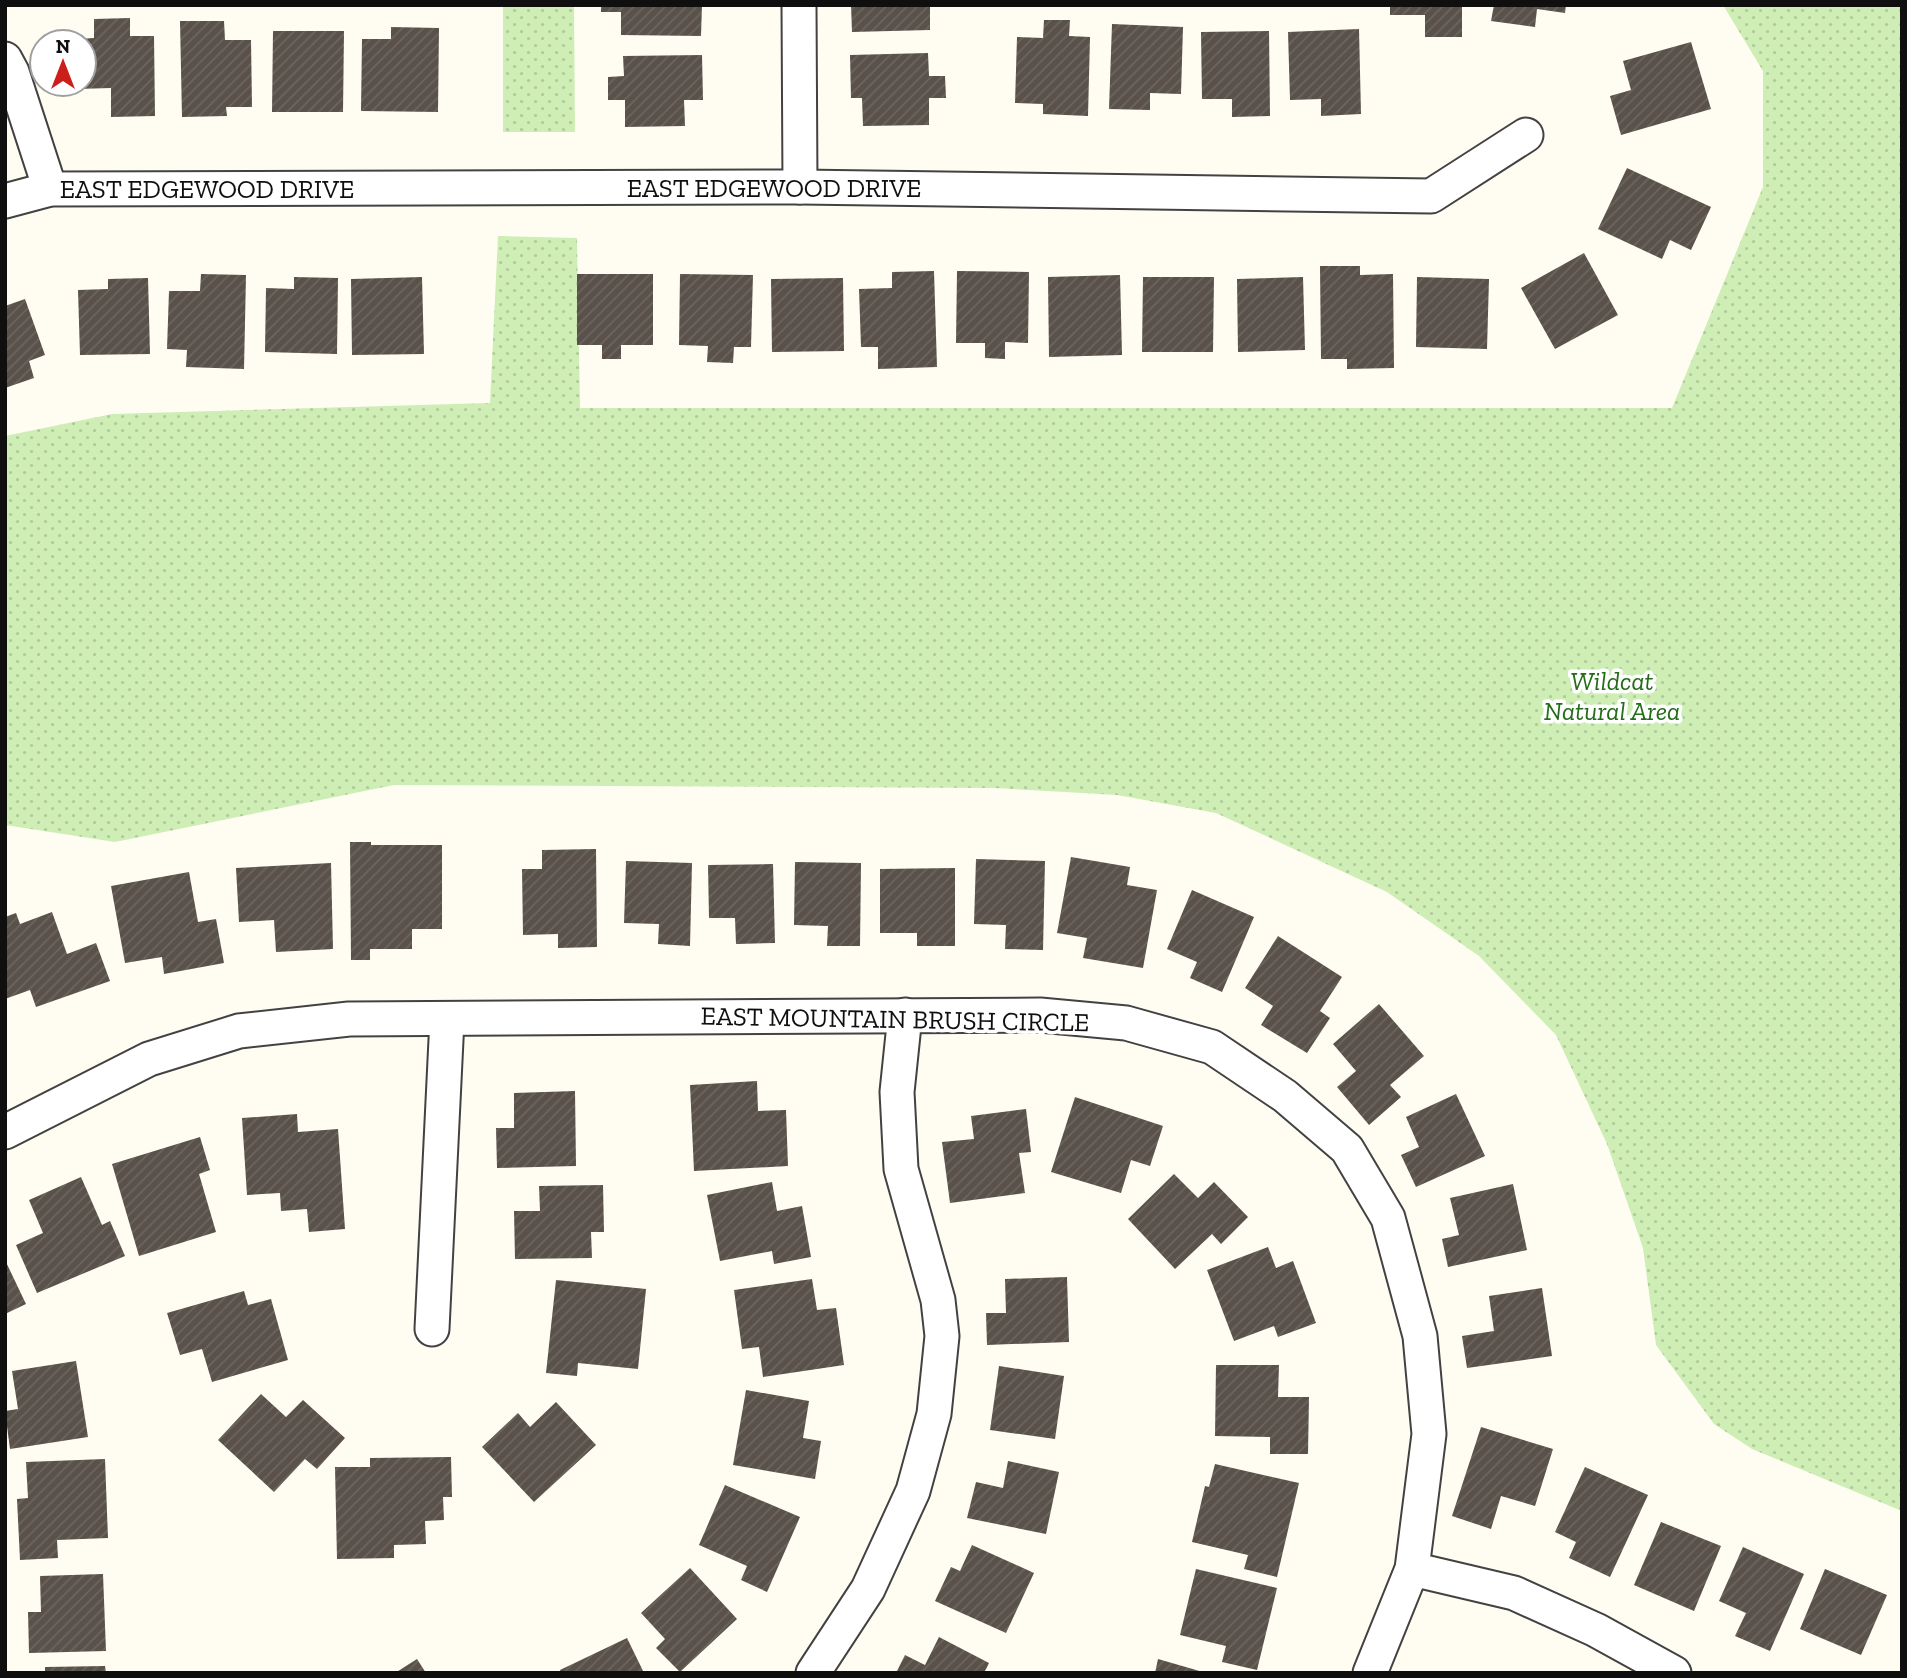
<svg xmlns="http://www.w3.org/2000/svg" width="1907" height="1678" viewBox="0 0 1907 1678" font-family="'Zilla Slab',serif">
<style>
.grass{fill:url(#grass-dots)}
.building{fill:url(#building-hatch)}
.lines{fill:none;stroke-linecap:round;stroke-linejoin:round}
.street-casing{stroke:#424242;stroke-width:37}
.street{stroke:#fff;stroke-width:33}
.labels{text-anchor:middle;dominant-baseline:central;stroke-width:7;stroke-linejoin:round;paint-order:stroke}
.street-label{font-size:26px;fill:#0f0f0f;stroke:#fff}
.park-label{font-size:26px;font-style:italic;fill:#236d18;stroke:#fff}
</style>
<defs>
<pattern id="grass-dots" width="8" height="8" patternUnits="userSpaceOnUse" patternTransform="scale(1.75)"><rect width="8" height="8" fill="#ceeeb6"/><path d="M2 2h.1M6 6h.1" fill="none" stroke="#b0cb9b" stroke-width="1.8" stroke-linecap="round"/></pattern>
<pattern id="building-hatch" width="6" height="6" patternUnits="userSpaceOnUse" patternTransform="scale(1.75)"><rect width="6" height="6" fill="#59514a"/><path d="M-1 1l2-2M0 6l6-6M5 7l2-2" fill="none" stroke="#6c6560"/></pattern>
</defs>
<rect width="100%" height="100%" fill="#fffdf1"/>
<g class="grass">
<polygon points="503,5 574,5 575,132 503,132"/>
<polygon points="1723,5 1902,5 1902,1511 1752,1449 1714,1424 1656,1345 1643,1248 1607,1144 1556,1035 1479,956 1387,892 1216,813 1117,795 994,788 394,785 115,842 5,825 5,436 112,414 490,403 498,236 577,238 580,408 1672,408 1763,187 1763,71"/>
</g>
<g class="building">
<polygon points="601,5 702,5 701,36 621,35 621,12 601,12"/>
<polygon points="851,5 930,5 930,30 852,32"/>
<polygon points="1390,5 1462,5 1462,37 1425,37 1425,15 1390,15"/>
<polygon points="1494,5 1566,5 1565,13 1537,9 1535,27 1491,21"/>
<polygon points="130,18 130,36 154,36 155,116 111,117 111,88 77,89 77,84 84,84 84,42 76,42 76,39 94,38 94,19"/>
<polygon points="1044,20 1070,20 1069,36 1090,37 1088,116 1043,114 1043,104 1015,103 1017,37 1043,38"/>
<polygon points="180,21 224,21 225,40 251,40 252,107 226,107 227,116 182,117"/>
<polygon points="1112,24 1183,27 1181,94 1150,93 1150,110 1109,109"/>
<polygon points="391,27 439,28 438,112 361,111 362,39 391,39"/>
<polygon points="1359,29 1361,114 1321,116 1321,99 1290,100 1288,32"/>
<polygon points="273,31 344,31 343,112 272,112"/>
<polygon points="1269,31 1270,116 1232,117 1232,99 1202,99 1201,32"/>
<polygon points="1691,42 1711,109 1621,135 1610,96 1631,90 1623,61"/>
<polygon points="928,53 929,76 945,76 946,98 929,98 929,125 863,126 862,98 851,98 850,55"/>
<polygon points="702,55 703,100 684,100 685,126 625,127 625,100 608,100 608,77 624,76 623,56"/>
<polygon points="1627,168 1711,207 1691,250 1670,240 1662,259 1598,229"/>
<polygon points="1584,253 1618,315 1555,349 1521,288"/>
<polygon points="1320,266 1360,266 1360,275 1393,274 1394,368 1347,369 1347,359 1321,359"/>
<polygon points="934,271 937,367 878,369 878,347 861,347 859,289 892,288 892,272"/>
<polygon points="957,271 1029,272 1028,343 1005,342 1005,359 985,358 985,343 956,343"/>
<polygon points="201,274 246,275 244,369 186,367 187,350 167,349 169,291 200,291"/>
<polygon points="577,274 653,274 653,345 621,345 621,359 602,359 602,345 577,345"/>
<polygon points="680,274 753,275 751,347 734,347 733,363 707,362 708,346 679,345"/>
<polygon points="1120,275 1122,355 1049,357 1048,277"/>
<polygon points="294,277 338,278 337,354 265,352 266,288 294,289"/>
<polygon points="422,277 424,354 352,355 351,279"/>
<polygon points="1143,277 1214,277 1213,352 1142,352"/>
<polygon points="1303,277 1305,350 1238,352 1237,279"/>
<polygon points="1417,277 1489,279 1487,349 1416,347"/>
<polygon points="148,278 150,354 80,355 78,290 108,289 108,279"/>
<polygon points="843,278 844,351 772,352 771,279"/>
<polygon points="25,299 45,355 29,361 34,378 5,388 5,306"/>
<polygon points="350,842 371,842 371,845 442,845 442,929 412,929 412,949 370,949 370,960 351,960"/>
<polygon points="596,849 597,947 558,948 558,934 523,935 522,869 542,869 542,850"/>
<polygon points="1071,857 1130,867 1127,885 1157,890 1143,968 1083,958 1087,938 1057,933"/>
<polygon points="976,859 1045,861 1043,950 1005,949 1006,925 974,924"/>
<polygon points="626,861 692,863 690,946 658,944 659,924 624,923"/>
<polygon points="795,862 861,863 860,946 827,946 828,926 794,925"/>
<polygon points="331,863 333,949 276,952 274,920 239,922 236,868"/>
<polygon points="773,864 775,943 736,944 735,918 709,918 708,865"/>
<polygon points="955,868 955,946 917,946 917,933 880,933 880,869"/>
<polygon points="189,872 198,922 216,919 224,963 164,974 162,957 125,963 111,886"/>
<polygon points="1192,890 1254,917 1222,992 1190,978 1197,962 1167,949"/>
<polygon points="52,912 67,954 96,943 110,981 36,1007 30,990 5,999 5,917 16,913 20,924"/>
<polygon points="1278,936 1342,977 1320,1011 1330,1018 1307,1053 1261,1025 1273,1006 1245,988"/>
<polygon points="1379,1004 1424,1056 1390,1085 1401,1097 1369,1125 1337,1087 1356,1071 1333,1044"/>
<polygon points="757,1081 758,1111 786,1110 788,1166 694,1171 690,1085"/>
<polygon points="575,1091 576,1166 497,1168 496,1128 514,1128 514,1093"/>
<polygon points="1456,1094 1485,1156 1416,1187 1401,1155 1419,1147 1406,1117"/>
<polygon points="1075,1097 1163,1126 1150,1166 1131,1160 1121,1193 1051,1172"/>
<polygon points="1026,1109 1031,1152 1019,1153 1025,1193 950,1203 942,1142 974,1139 971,1116"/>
<polygon points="297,1114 298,1132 338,1129 345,1229 309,1232 307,1209 281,1211 280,1193 247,1195 242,1118"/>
<polygon points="200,1137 210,1170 199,1174 216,1232 139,1256 112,1164"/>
<polygon points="1174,1174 1198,1198 1214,1182 1248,1217 1221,1244 1212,1234 1175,1269 1128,1219"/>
<polygon points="81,1177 102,1225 110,1221 125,1256 37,1293 16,1245 43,1233 29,1200"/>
<polygon points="772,1182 777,1211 802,1206 811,1257 774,1264 772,1251 720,1261 707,1195"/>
<polygon points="1513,1184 1527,1250 1448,1267 1442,1239 1459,1235 1450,1198"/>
<polygon points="603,1185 604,1232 591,1232 592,1258 515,1259 514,1211 540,1211 539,1186"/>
<polygon points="1268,1247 1276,1268 1293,1261 1316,1323 1278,1337 1274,1326 1234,1341 1207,1270"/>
<polygon points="5,1260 26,1304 5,1314"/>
<polygon points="1067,1277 1069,1342 987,1345 986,1313 1006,1313 1005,1279"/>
<polygon points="812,1279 817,1310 836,1308 844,1365 763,1377 759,1347 742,1349 734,1290"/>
<polygon points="556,1280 646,1289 638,1369 578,1363 577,1376 546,1373"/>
<polygon points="1542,1288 1552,1356 1467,1368 1462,1336 1494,1331 1489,1296"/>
<polygon points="244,1291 248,1305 271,1299 288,1360 212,1382 202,1349 180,1355 167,1313"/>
<polygon points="76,1361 88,1437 10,1449 5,1411 18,1409 12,1371"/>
<polygon points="1216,1365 1279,1365 1278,1397 1309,1397 1308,1454 1270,1454 1270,1437 1215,1436"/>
<polygon points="999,1366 1064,1376 1055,1439 990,1430"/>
<polygon points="746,1390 809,1401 803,1438 821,1441 815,1479 733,1465"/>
<polygon points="261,1394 286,1417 303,1400 345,1438 317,1469 305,1459 274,1492 218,1440"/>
<polygon points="556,1402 596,1445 534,1502 482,1447 518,1413 530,1427"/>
<polygon points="1481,1427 1553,1449 1535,1506 1501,1496 1491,1529 1452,1516"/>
<polygon points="451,1457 452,1497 443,1497 444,1520 425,1521 426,1544 394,1545 394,1558 337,1559 335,1467 370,1467 370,1458"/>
<polygon points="105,1459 108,1538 57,1540 58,1558 20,1560 17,1499 28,1498 26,1462"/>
<polygon points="1008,1461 1059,1472 1046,1534 967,1518 976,1482 1003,1488"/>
<polygon points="1215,1464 1299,1483 1277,1577 1244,1569 1248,1555 1192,1542 1205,1486 1209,1487"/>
<polygon points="1585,1467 1648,1495 1610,1577 1569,1558 1576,1542 1555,1532"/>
<polygon points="725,1485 800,1517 767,1592 741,1580 747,1566 699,1545"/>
<polygon points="1661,1522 1721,1546 1694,1611 1634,1585"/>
<polygon points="972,1545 1034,1573 1006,1633 935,1601 951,1567 960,1571"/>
<polygon points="1743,1547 1804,1574 1770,1651 1735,1636 1746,1613 1719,1601"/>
<polygon points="690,1568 737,1619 680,1672 656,1648 665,1639 641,1613"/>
<polygon points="1196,1569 1277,1588 1257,1670 1222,1662 1226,1646 1180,1635"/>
<polygon points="1825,1569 1887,1595 1861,1655 1800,1629"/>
<polygon points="103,1574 106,1651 29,1653 28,1612 41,1612 40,1576"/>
<polygon points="939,1637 989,1663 984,1673 896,1673 905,1655 925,1665"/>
<polygon points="627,1638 644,1673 561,1673 560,1670"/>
<polygon points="417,1659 426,1673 395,1673"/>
<polygon points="1158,1659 1203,1672 1203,1673 1155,1673"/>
<polygon points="105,1666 106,1673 45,1673 45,1667"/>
</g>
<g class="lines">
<g class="street-casing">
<g id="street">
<polyline points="799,5 800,187"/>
<polyline points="5,59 12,72 50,189"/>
<polyline points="5,201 50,189 800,187 1431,196 1526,135"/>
<polyline points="5,1132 149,1059 239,1031 349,1019 1040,1015 1126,1023 1212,1047 1285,1096 1347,1149 1388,1218 1420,1336 1429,1434 1412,1569 1370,1673"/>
<polyline points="432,1329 447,1019"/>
<polyline points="1412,1569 1514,1593 1596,1630 1674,1673"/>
<polyline points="813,1673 868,1589 913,1491 934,1414 942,1336 938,1300 901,1169 897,1092 905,1015"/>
</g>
</g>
<use href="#street" class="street"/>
</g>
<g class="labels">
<g class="street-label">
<text x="774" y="188">EAST EDGEWOOD DRIVE</text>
<text x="207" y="189">EAST EDGEWOOD DRIVE</text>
<text transform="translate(895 1019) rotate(1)">EAST MOUNTAIN BRUSH CIRCLE</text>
</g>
<g class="park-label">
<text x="1612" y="681">Wildcat<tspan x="1612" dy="30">Natural Area</tspan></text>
</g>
</g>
<rect width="1907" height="1678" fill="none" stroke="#0f0f0f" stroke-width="14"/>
<g transform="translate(63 63)"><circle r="33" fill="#ffffff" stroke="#9f9f9f" stroke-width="2"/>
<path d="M0-5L12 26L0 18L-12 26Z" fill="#cc1f19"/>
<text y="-10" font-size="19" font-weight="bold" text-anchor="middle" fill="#0f0f0f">N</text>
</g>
</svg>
